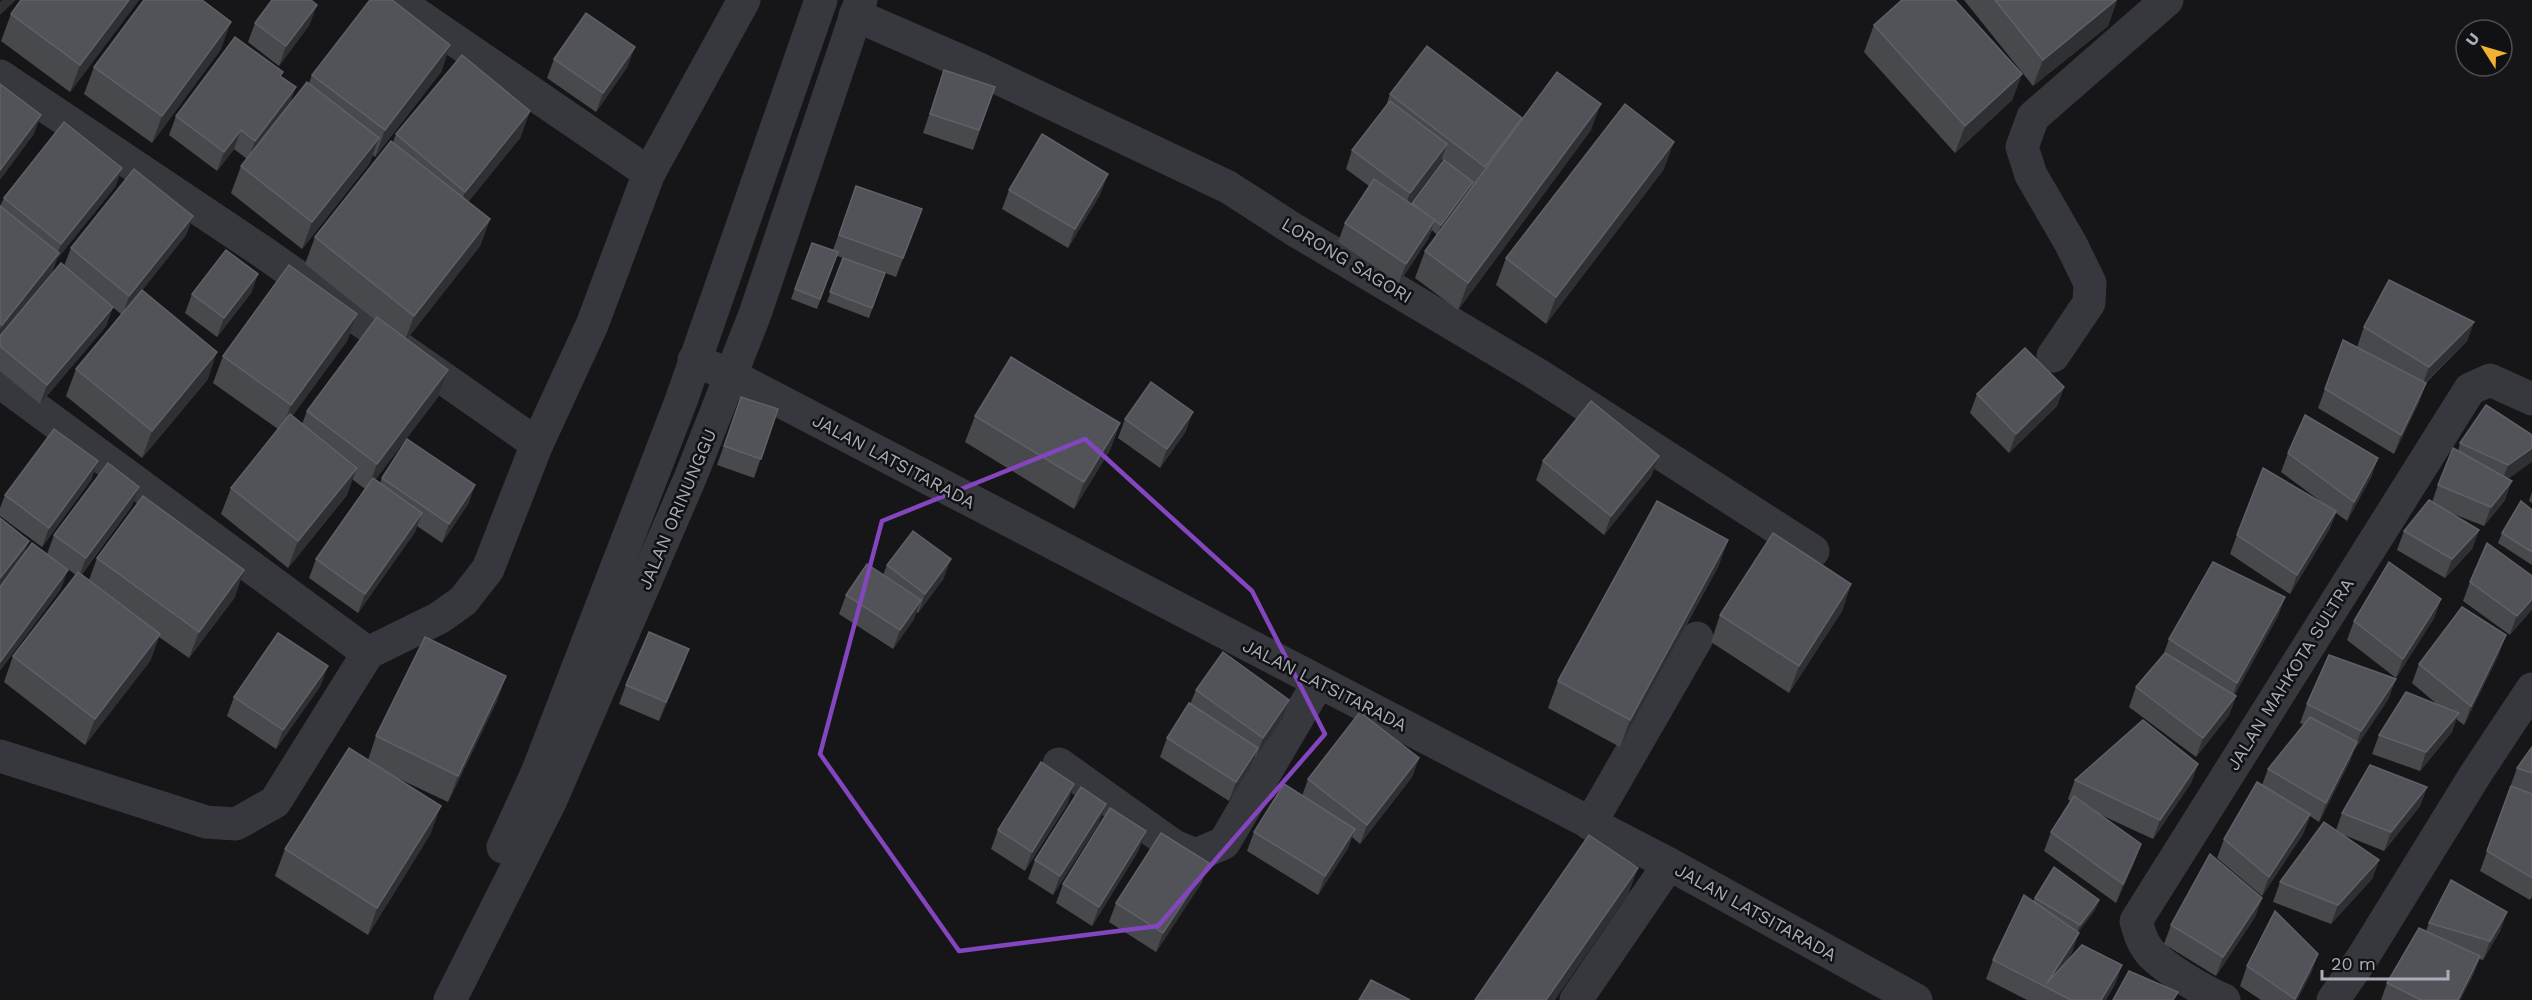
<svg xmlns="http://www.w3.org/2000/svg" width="2532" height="1000" viewBox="0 0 2532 1000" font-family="'Work Sans',sans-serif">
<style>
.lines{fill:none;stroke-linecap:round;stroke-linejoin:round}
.minor{stroke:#37383d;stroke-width:33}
.wall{fill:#47494d;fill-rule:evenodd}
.shaded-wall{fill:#2f3033}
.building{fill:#525359;stroke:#5f6168;stroke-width:1.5}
.marked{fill:none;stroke:#8446be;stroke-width:4.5;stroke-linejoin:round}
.labels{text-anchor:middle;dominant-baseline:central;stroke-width:5;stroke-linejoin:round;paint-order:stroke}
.street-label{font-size:18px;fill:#a8adb8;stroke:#111113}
</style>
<rect width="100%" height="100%" fill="#161618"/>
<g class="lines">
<g class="minor">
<polyline points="396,0 649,173"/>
<polyline points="855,15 979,69 1228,187 1293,229 1540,376 1813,551"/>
<polyline points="0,76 260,250 537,444 488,569 463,601 439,618 368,653 0,382"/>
<polyline points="2053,356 2089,303 2090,283 2071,244 2031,175 2022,147 2033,117 2167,0"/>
<polyline points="694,360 732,376 1669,864 1916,1000"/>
<polyline points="537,444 592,325 649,173 744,0"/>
<polyline points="0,756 206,822 236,824 275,802 368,653"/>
<polyline points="1059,764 1174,846 1196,855 1224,843 1318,683"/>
<polyline points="1590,824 1697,638"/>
<polyline points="503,847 537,773 681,401 821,0"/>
<polyline points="450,1000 551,800 691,476 755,314 861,0"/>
<polyline points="1576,1000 1669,864"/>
<path d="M2224 1000C2205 992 2162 967 2149 951 2142 942 2139 932 2136 921L2470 389 2490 380 2532 399"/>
<polyline points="2333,1000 2363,957 2475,775 2532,689"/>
</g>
</g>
<g class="wall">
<polygon points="21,0 139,0 70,92 1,41 11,14"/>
<polygon points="1964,0 2117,0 2108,26 2033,86"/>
<polygon points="255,23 310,24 279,66 248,42"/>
<polygon points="1874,25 2022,74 2012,100 1955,153 1864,52"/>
<polygon points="450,45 441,72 375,157 373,155 369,164 302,249 231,193 241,166 247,159 234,149 217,171 169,135 176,116 281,77 289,105 309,83 312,75"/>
<polygon points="221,49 152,143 84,94 94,67"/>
<polygon points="554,59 628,66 596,112 547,78"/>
<polygon points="944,70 995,87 973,150 923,133"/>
<path d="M1390 94 1521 121 1591 130 1458 310 1415 278 1425 251 1437 235 1432 230 1428 239 1399 283 1338 242 1345 223 1369 186 1346 169 1352 150 1386 106ZM1442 159 1449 164 1411 204 1410 203 1440 163Z"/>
<polygon points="530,111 520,138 468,202 490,219 480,246 407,339 448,370 438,397 375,480 380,483 382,478 475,485 468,504 442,543 417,526 415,532 358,613 309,578 316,559 365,489 352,479 347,495 288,568 221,514 231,488 278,429 213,383 223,356 357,314 347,341 292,416 302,424 307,411 375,320 305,264 315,237 393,142 396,134"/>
<polygon points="122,168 115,187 57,259 52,272 24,307 64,266 71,248 193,216 186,235 142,290 208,379 142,458 66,396 76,369 121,314 110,305 113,307 106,326 40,404 0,371 0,206 4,198"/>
<polygon points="1664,169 1546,324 1496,285 1506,258"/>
<polygon points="856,186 922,209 896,277 885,273 869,318 827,302 843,258 837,256 817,309 791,299 812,243 833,250"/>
<polygon points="1009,190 1101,193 1068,248 1002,209"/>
<polygon points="258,274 251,293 217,337 185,313 192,294"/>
<polygon points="2474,322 2467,341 2426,383 2419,402 2394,454 2318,408 2343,340 2363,350 2357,347 2364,327"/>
<polygon points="2064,387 2057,406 2009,453 1970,413 1977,394"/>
<polygon points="741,397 778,409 754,478 717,465"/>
<polygon points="975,416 1120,423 1110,450 1074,509 965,442"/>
<polygon points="1125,419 1186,431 1160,468 1118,438"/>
<polygon points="2532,435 2508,479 2505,500 2484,526 2451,513 2479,530 2472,549 2445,578 2397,550 2404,531 2432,502 2438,485 2458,451 2460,443"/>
<polygon points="2288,453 2378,458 2371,477 2347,521 2336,513 2329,530 2290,594 2230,554 2237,535 2323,503 2281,472"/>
<polygon points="98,461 91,480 42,547 0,516 0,508 5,495"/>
<polygon points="1543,461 1652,475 1604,535 1536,480"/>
<polygon points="2532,492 2532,503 2529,501"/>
<polygon points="132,506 82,574 89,580 97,558 235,597 189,658 159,637 150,661 85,745 4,682 13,656 76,575 47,554 54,535"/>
<polygon points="2532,510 2532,565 2498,543 2502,533"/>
<polygon points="1728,540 1718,567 1620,747 1548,708 1558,681"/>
<polygon points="887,565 944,578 918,613 916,612 914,619 893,649 839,614 846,595 883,575"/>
<polygon points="2532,576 2510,635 2463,601 2470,582"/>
<polygon points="1851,584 1842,611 1789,693 1711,642 1720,615"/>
<polygon points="2285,597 2278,616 2234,695 2236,696 2229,715 2196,757 2129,707 2136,687 2163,656 2169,639"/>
<polygon points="2441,599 2434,618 2396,678 2347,640 2354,621"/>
<polygon points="2499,654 2464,725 2456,719 2452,732 2420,771 2372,754 2379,735 2438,705 2412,683 2419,664"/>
<polygon points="682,668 659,721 619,704 626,685"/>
<polygon points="506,676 496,703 448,802 393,776 431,833 368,935 275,876 285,849 368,760 376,736"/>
<polygon points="321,685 276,749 227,716 234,697"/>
<polygon points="1196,690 1282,720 1256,757 1255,757 1251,767 1229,801 1160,757 1167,738 1190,704"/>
<polygon points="2389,698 2354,750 2350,761 2319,822 2310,816 2303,834 2262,896 2217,858 2224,839 2262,785 2268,769 2304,725 2300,723 2307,704"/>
<polygon points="2532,747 2532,897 2530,900 2480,871 2517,768"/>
<polygon points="1419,758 1412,777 1360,844 1352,837 1348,848 1318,895 1247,851 1254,832 1302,796 1308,779"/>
<polygon points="2198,764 2191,783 2153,839 2099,814 2141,844 2134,863 2116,903 2044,851 2051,832 2070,801 2068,799 2075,780"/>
<polygon points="2427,787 2420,806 2384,851 2344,835 2379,860 2372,879 2331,924 2273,902 2280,882 2336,830 2342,813"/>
<polygon points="1068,803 1025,871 991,849 998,830"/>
<polygon points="1099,823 1053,895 1028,879 1035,860"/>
<polygon points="1139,850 1092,926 1056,903 1063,884"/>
<polygon points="1202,882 1156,952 1109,922 1116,903"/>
<polygon points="2035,898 2099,900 2095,910 2078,932 2072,952 2064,965 2122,965 2115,984 2106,1000 2027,1000 1986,979 1993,960 2033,901"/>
<polygon points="2262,898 2255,917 2216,976 2164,944 2171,925"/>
<polygon points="2507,912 2500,931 2483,960 2479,959 2473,975 2460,1000 2381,1000 2387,983 2426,931 2429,923"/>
<polygon points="2318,954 2311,973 2297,1000 2261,1000 2240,986 2247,966"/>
</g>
<g class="shaded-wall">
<polygon points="2,0 16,0 0,15 0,2"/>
<polygon points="129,0 139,0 70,92 80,65"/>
<polygon points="2116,0 2117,0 2108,26 2033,86 2043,60"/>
<polygon points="317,5 310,24 279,66 286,46"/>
<polygon points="231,22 221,49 152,143 162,116"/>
<polygon points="450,45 441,72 375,157 385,130"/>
<polygon points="635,47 628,66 596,112 603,93"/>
<polygon points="2022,74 2012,100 1955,153 1965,126"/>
<polygon points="296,87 289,106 248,160 255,141"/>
<polygon points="1601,104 1591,130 1458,310 1468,283"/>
<polygon points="530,111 520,138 455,218 465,192"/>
<polygon points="41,115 34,134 0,180 0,170"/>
<polygon points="1522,118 1515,137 1478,186 1485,167"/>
<polygon points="241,130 234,149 217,171 224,152"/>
<polygon points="379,138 369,164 302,249 312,222"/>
<polygon points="1674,142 1664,169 1546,324 1556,297"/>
<polygon points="1447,144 1440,163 1403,212 1410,193"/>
<polygon points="122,168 115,187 57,259 52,272 0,337 0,329 2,325 56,257 61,244"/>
<polygon points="1108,174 1101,193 1068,248 1075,229"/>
<polygon points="1473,182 1469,192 1437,235 1441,225"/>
<polygon points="193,216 186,235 123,315 129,296"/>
<polygon points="490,219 480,246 404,343 414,316"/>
<polygon points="1435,220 1428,239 1399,283 1406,264"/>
<polygon points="258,274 251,293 217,337 224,318"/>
<polygon points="113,307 106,326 40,404 47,385"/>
<polygon points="357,314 347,341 281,432 291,405"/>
<polygon points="2474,322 2467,341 2422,386 2429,367"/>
<polygon points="217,352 208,379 142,458 152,431"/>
<polygon points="448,370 438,397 367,491 377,464"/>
<polygon points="2426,383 2419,402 2394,454 2401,435"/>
<polygon points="2064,387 2057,406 2009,453 2016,434"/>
<polygon points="1193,412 1186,431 1160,468 1167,449"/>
<polygon points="1120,423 1110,450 1074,509 1084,482"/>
<polygon points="2532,448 2532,462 2501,484 2508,465"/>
<polygon points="1659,456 1652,475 1604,535 1611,516"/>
<polygon points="2378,458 2371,477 2347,521 2354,502"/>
<polygon points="98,461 91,480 42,547 49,528"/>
<polygon points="357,468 347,495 288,568 298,541"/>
<polygon points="2512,481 2505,500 2484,526 2491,507"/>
<polygon points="475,485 468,504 442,543 449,524"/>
<polygon points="139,487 132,506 79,577 86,558"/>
<polygon points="2336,511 2329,530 2290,594 2297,575"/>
<polygon points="422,513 415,532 358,613 365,594"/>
<polygon points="2479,530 2472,549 2445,578 2452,559"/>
<polygon points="1728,540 1718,567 1620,747 1630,720"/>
<polygon points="29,541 22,560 0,588 0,578"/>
<polygon points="951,559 944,578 918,613 925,594"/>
<polygon points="68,570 61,589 0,671 0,662"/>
<polygon points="244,570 235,597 189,658 199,632"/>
<polygon points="1851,584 1842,611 1789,693 1799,666"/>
<polygon points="2285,597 2278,616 2231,702 2237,683"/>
<polygon points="2441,599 2434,618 2396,678 2403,659"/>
<polygon points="2532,599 2532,610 2510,635 2517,616"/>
<polygon points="921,600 914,619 893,649 900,630"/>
<polygon points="160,634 150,661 85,745 95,719"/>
<polygon points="2506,635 2499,654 2464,725 2471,706"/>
<polygon points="689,649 682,668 659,721 666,702"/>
<polygon points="328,666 321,685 276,749 283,730"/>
<polygon points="506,676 496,703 448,802 458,776"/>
<polygon points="2396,679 2389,698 2354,751 2361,731"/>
<polygon points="2236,696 2229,715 2196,757 2203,738"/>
<polygon points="1289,700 1282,720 1256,757 1263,738"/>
<polygon points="2459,713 2452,732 2420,771 2426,752"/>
<polygon points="2357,742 2350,761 2319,822 2326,803"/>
<polygon points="1258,748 1251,767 1229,801 1236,782"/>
<polygon points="1419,758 1412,777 1360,844 1367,825"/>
<polygon points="2198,764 2191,783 2153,839 2160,820"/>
<polygon points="1074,784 1068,803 1025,871 1032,852"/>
<polygon points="2427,787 2420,806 2384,851 2391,832"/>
<polygon points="1106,804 1099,823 1053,895 1060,876"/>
<polygon points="441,806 431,833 368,935 377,908"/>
<polygon points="2310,814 2303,834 2262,896 2269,877"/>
<polygon points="1355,829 1348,848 1318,895 1325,876"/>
<polygon points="1146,831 1139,850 1092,926 1099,907"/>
<polygon points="2141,844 2134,863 2116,903 2123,884"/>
<polygon points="2379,860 2372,879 2331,924 2338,905"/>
<polygon points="1209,863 1202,882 1156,952 1163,933"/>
<polygon points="1638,868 1628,895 1555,1000 1546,1000"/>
<polygon points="2262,898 2255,917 2216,976 2223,957"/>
<polygon points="2099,900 2095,910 2076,935 2080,925"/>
<polygon points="2507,912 2500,931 2483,960 2490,941"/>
<polygon points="2079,933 2072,952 2049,989 2047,983"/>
<polygon points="2318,954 2311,973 2297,1000 2294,1000"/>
<polygon points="2480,956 2473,975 2460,1000 2458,1000"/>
<polygon points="2122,965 2115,984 2106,1000 2101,1000"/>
</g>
<g class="building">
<polygon points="21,0 129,0 80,65 11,14"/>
<polygon points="144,0 202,0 231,22 162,116 94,67"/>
<polygon points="272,0 311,0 317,5 286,46 255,23"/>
<polygon points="370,0 392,0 450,45 385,130 312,75"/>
<polygon points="1902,0 1955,0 2022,74 1965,126 1874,25"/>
<polygon points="1995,0 2116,0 2043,60"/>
<polygon points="586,13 635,47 603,93 554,59"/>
<polygon points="235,37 283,72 280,76 296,87 255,141 241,130 224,152 176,116"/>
<polygon points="1427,46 1522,118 1485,167 1390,94"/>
<polygon points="462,55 530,111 465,192 396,134"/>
<polygon points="944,70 995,87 979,130 930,114"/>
<polygon points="1557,72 1601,104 1468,283 1425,251"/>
<polygon points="307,82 379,138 312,222 241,166"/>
<polygon points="0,84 41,115 0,170"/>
<polygon points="1390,101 1447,144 1410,193 1352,150"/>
<polygon points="1625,104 1674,142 1556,297 1506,258"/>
<polygon points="64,122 122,168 61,244 4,198"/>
<polygon points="1042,134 1108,174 1075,229 1009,190"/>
<polygon points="391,141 490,219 414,316 315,237"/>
<polygon points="1444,160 1473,182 1441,225 1412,203"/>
<polygon points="134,169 193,216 129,296 71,248"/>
<polygon points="1374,179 1435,220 1406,264 1345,223"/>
<polygon points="856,186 922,209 903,258 839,235"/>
<polygon points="0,206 59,253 2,325 0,323"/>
<polygon points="812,243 838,252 820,299 795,289"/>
<polygon points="226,250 258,274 224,318 192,294"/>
<polygon points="843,258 885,273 872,308 830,292"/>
<polygon points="61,263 113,307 47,385 0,346 0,336"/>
<polygon points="289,265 357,314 291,405 223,356"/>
<polygon points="2389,280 2474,322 2429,367 2364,327"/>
<polygon points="142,290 217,352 152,431 76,369"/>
<polygon points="377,317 448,370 377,464 307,411"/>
<polygon points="2343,340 2426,383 2401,435 2325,389"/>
<polygon points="2025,348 2064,387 2016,434 1977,394"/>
<polygon points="1011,357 1120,423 1084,482 975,416"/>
<polygon points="1151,382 1193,412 1167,449 1125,419"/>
<polygon points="741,397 778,409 761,459 724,446"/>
<polygon points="1591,401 1659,456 1611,516 1543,461"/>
<polygon points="2486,405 2532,435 2532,448 2508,465 2460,443"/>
<polygon points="290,414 357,468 298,541 231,488"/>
<polygon points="2305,415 2378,458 2354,502 2288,453"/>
<polygon points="54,429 98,461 49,528 5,495"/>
<polygon points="407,439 475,485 449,524 382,478"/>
<polygon points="2453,448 2512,481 2491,507 2438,485"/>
<polygon points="108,463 139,487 86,558 54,535"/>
<polygon points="2263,468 2336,511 2297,575 2237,535"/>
<polygon points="373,478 422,513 365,594 316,559"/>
<polygon points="143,496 244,570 199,632 97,558"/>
<polygon points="2429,500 2479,530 2452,559 2404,531"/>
<polygon points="1657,501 1728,540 1630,720 1558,681"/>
<polygon points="2521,501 2532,510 2532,552 2502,533"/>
<polygon points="0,518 29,541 0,578"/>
<polygon points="913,531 951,559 925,594 887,565"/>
<polygon points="1773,533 1851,584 1799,666 1720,615"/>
<polygon points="32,543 68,570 0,662 0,587"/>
<polygon points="2487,543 2532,576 2532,599 2517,616 2470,582"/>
<polygon points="2213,562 2285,597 2237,683 2169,639"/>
<polygon points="2389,562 2441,599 2403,659 2354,621"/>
<polygon points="867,564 921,600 900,630 846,595"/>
<polygon points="78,572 160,634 95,719 13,656"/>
<polygon points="2462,607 2506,635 2471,706 2419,664"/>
<polygon points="649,632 689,649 666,702 626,685"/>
<polygon points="278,633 328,666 283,730 234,697"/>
<polygon points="425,637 506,676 458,776 376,736"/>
<polygon points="1223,652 1289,700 1263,738 1196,690"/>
<polygon points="2165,653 2236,696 2203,738 2136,687"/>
<polygon points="2329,655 2396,679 2361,731 2307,704"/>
<polygon points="2406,692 2459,713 2426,752 2379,735"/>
<polygon points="1189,703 1258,748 1236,782 1167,738"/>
<polygon points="1360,712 1419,758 1367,825 1308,779"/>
<polygon points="2310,717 2357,742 2326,803 2268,769"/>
<polygon points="2143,720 2198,764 2160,820 2075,780"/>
<polygon points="2532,747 2532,773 2517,768"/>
<polygon points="349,748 441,806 377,908 285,849"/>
<polygon points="1041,762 1074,784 1032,852 998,830"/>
<polygon points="2370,765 2427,787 2391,832 2342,813"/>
<polygon points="2257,782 2310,814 2269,877 2224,839"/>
<polygon points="1284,784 1355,829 1325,876 1254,832"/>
<polygon points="2511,786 2532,794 2532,878 2487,851"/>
<polygon points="1081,787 1106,804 1060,876 1035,860"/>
<polygon points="2074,796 2141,844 2123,884 2051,832"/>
<polygon points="1110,808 1146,831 1099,907 1063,884"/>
<polygon points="2324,822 2379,860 2338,905 2280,882"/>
<polygon points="1161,833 1209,863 1163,933 1116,903"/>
<polygon points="1589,835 1638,868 1546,1000 1475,1000"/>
<polygon points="2210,854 2262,898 2223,957 2171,925"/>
<polygon points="2054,867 2099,900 2080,925 2035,898"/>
<polygon points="2451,880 2507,912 2490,941 2429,923"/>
<polygon points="2024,895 2079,933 2047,983 2082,945 2122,965 2101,1000 2071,1000 1993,960"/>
<polygon points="2275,911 2318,954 2295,999 2247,966"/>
<polygon points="2419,928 2480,956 2458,1000 2421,1000 2387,983"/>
<polygon points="2129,971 2178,992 2173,1000 2113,1000"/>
<polygon points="1371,980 1410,1000 1359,1000"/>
</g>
<path class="marked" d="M1085 439 1252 591 1325 734 1158 926 959 951 820 754 882 521Z"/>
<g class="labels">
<g class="street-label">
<text transform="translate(1347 260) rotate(31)">LORONG SAGORI</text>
<text transform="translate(894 461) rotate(28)">JALAN LATSITARADA</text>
<text transform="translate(677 509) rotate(-67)">JALAN ORINUNGGU</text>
<text transform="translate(2290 674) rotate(-58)">JALAN MAHKOTA SULTRA</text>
<text transform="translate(1325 685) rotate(27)">JALAN LATSITARADA</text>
<text transform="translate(1756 912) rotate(29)">JALAN LATSITARADA</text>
</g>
</g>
<g transform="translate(2484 48) rotate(307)"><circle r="28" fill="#111113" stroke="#4d4f55" stroke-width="1.5"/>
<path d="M0-4.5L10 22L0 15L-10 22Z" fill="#f2b134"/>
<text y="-9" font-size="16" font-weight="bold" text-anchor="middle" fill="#a8adb8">U</text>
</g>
<path d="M2322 970v9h126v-9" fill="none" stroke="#a8adb8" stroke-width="3"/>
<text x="2331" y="970" font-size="18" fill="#a8adb8" stroke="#111113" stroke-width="4.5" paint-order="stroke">20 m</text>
</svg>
